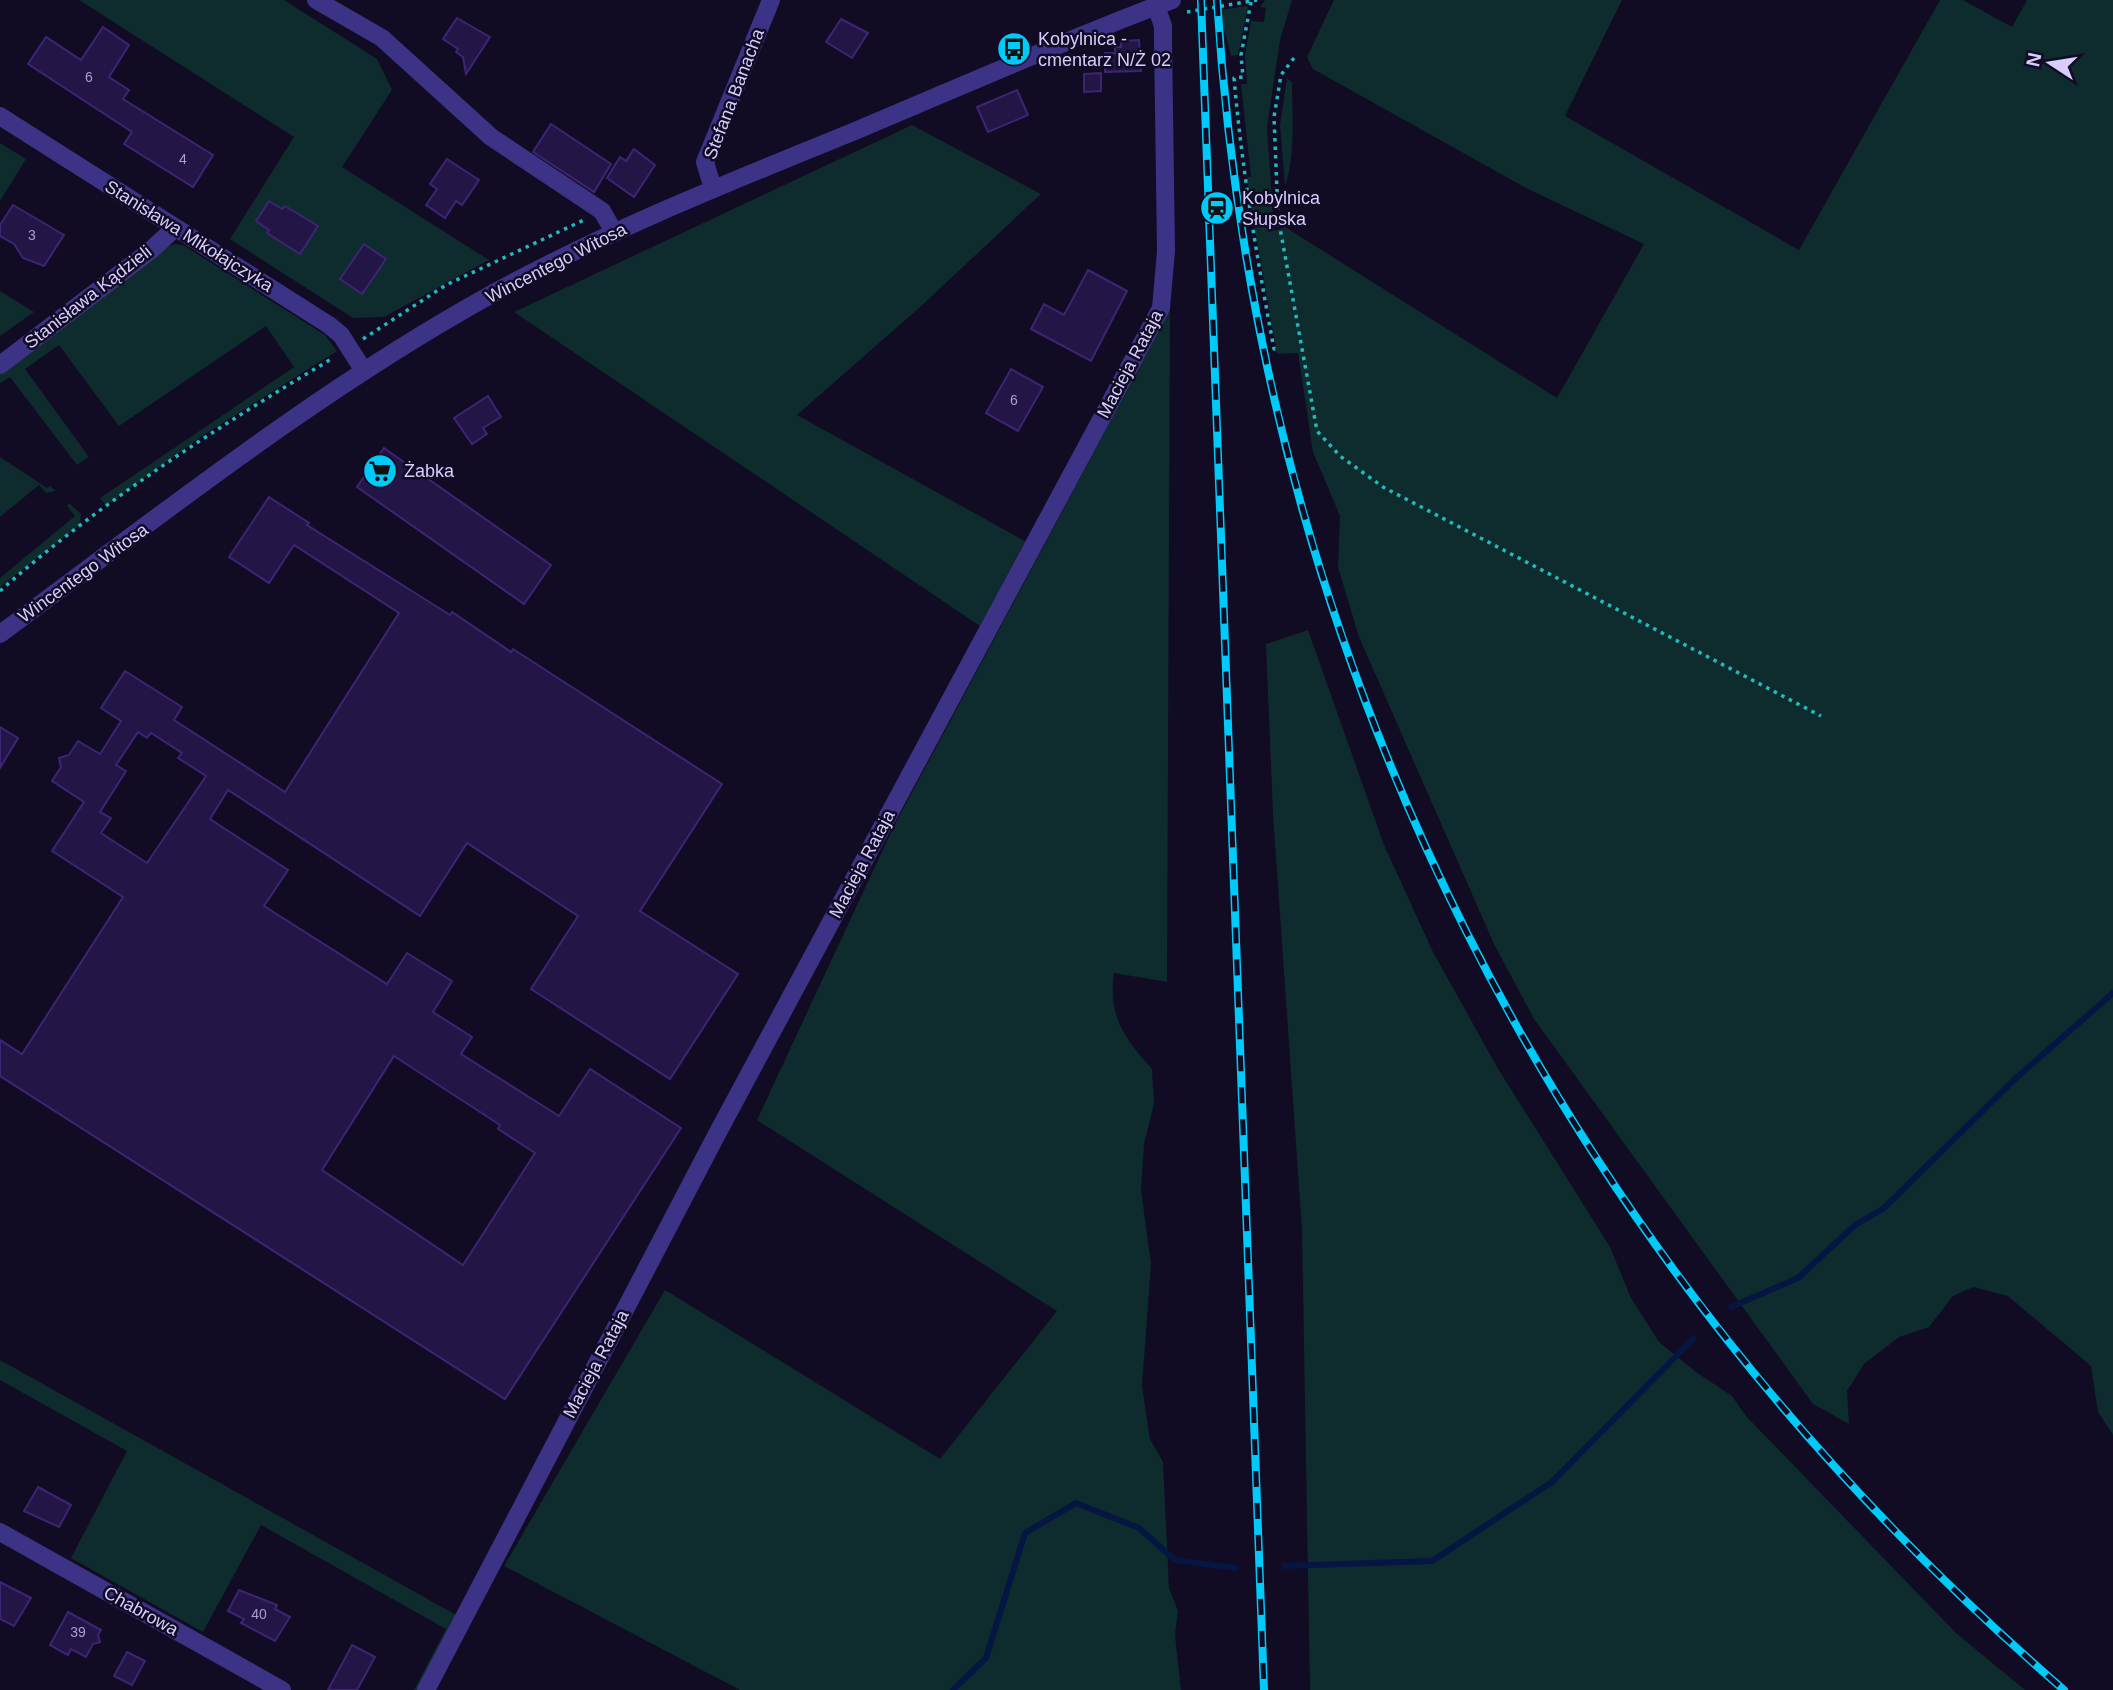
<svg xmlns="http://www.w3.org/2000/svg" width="2113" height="1690" viewBox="0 0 2113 1690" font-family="Helvetica,sans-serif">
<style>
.green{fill:#0e2c2d}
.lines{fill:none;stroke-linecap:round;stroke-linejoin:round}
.stream{stroke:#051643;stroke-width:6}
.building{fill:#231646;stroke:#3c2574;stroke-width:2;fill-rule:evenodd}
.path{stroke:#22babe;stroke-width:3.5;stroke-dasharray:3.5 5;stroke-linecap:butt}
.minor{stroke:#3c3286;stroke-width:18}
.rail-casing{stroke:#00caf8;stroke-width:8}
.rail{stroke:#110b23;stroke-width:5;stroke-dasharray:16;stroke-linecap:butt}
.labels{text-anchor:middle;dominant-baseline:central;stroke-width:5;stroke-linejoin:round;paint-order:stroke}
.number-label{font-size:14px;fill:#aa9fd1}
.poi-label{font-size:18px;fill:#d7cdff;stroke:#110b23;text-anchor:start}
.street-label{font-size:18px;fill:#d7cdff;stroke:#110b23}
</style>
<rect width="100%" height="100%" fill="#110b23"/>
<g class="green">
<polygon points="79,0 284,0 377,59 392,90 342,167 489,260 384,317 353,318 230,239 294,137"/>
<polygon points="1265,0 1292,0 1280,40 1267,127 1274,231 1285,227 1557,398 1644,244 1528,189 1313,69 1307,57 1334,0 1622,0 1565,116 1799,250 1940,0 1963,0 2012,27 2027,0 2113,0 2113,1435 2098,1412 2091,1366 2008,1296 1973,1287 1953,1296 1929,1327 1899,1337 1864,1364 1847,1391 1849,1424 1813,1404 1534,1019 1494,944 1359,637 1338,567 1340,516 1313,452 1298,353 1277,354 1250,201 1247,177 1251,177 1241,84 1247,84 1245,55 1251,21 1264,22 1266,8 1260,7"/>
<polygon points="1248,6 1238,55 1231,56 1219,10"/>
<path d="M1287 78 1292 82C1292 114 1296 155 1285 186L1280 125Z"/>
<polygon points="912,125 1041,194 919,308 797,415 1025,541 980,626 514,312"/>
<polygon points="0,143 26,159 0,201"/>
<polygon points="176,244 183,245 325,335 337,351 202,436 106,506 100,498 294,367 266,326 119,426 59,345 25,369 89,457 77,465 10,377 0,383 0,371 165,247"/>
<polygon points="0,291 34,312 0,336"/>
<path d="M1170 310 1167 982 1114 973C1108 1016 1124 1038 1152 1069L1154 1104 1144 1144 1141 1190 1151 1264 1142 1386 1150 1439 1163 1462 1169 1588 1178 1611 1175 1635 1181 1690H740L504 1566 665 1290 940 1459 1057 1311 757 1120 893 828Z"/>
<polygon points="0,457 47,488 50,486 56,491 46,493 39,485 0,517"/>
<polygon points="69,503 81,514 80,525 0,587 0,578 75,516 67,506"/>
<polygon points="1308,630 1384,845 1433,952 1497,1067 1610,1247 1631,1298 1659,1342 1696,1372 1732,1396 1746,1416 1956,1633 2025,1690 1310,1690 1302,1230 1273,814 1266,644"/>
<polygon points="0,1360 458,1616 419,1690 414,1690 446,1629 261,1525 203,1632 71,1558 127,1451 0,1380"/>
</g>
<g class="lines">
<g class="stream">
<polyline points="1731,1307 1798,1278 1855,1225 1884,1208 2016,1078 2113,993"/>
<polyline points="1284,1566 1432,1561 1552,1482 1694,1338"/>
<polyline points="953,1690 986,1658 1025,1533 1076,1503 1139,1528 1175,1560 1236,1568"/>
</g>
</g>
<g class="building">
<polygon points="457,18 490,37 466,74 463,57 456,52 458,49 443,39"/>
<polygon points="841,19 868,33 852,58 826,42"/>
<polygon points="103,27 129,45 109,77 129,90 123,99 213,155 193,187 124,144 132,132 28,64 46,37 81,60"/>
<polygon points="1139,40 1141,71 1105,72 1105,53 1115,53 1115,47 1121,47 1121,41"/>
<polygon points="1101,73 1101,91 1084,92 1084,74"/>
<polygon points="1017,90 1028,115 988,132 977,107"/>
<polygon points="551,124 611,164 594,192 533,152"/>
<polygon points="634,149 655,165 634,197 607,178 620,157 626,161"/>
<polygon points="447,159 479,180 462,205 456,201 445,218 426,205 437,189 430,184"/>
<polygon points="269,201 282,209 285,206 318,226 300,254 267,233 269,230 256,221"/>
<polygon points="13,205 64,235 44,266 23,258 14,244 0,236 0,225"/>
<polygon points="364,244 386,259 362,294 340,279"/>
<polygon points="1088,270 1127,291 1091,361 1031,329 1044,304 1064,315"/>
<polygon points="1011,369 1043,387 1018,431 986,413"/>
<polygon points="488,396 501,417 483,428 487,434 472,444 454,418"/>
<polygon points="384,448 551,565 524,604 357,487"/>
<path d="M269 497 309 523 307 525 450 615 452 612 511 652 513 649 722 784 640 911 738 974 670 1079 531 989 578 916 467 843 420 916 228 790 210 819 288 870 264 906 387 984 407 953 452 981 433 1012 472 1037 461 1054 559 1116 590 1069 681 1128 505 1399 0 1076V1040L22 1054 123 897 52 851 84 802 52 781 61 767 59 758 69 755 78 741 100 754 121 721 101 708 125 671 182 707 174 720 285 792 399 613 294 545 269 583 229 557ZM138 732 147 738 151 733 182 753 178 758 206 776 147 863 101 833 111 818 100 812 126 771 116 765ZM394 1056 500 1125 498 1129 535 1153 463 1265 322 1170Z"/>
<polygon points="0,727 18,738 0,768"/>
<polygon points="38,1487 71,1505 59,1527 24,1511"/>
<polygon points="0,1582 31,1598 14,1626 0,1619"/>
<polygon points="239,1590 277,1605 275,1609 290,1617 275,1641 241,1623 244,1619 228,1611"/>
<polygon points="68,1612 101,1630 98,1635 100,1642 93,1644 86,1657 71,1649 68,1655 50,1645"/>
<polygon points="352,1645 375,1657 357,1690 328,1690"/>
<polygon points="127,1652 145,1661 132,1685 114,1676"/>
</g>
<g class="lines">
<g class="path">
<path d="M1251 2 1241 55 1243 77 1234 78C1242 169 1257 259 1274 349H1276"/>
<polyline points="1187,12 1257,0"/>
<polyline points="1294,58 1281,75 1274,117 1278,217 1317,431 1340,456 1383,487 1821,716"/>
<polyline points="363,339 446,285 584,220"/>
<path d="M0 591C99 503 219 426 333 358"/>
</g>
<g class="minor">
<polyline points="316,0 382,38 491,137 602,211 614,232"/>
<polyline points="0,116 329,325 341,335 364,371"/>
<polyline points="713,189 705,162 771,0"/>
<polyline points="0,365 151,250 175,228"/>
<path d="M0 634C160 516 318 390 492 294 608 230 732 181 855 131 960 87 1065 40 1172 0"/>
<polyline points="0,1532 282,1690"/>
<polyline points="426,1690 717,1134 1161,308 1166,251 1163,40 1163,26 1156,6"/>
</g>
<g class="rail-casing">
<g id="rail">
<polyline points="1201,0 1264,1690"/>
<path d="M1217 0C1259 669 1558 1253 2064 1690"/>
</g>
</g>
<use href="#rail" class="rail"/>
</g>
<defs>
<g id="bus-disc" transform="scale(1.75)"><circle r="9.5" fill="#00caf8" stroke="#110b23"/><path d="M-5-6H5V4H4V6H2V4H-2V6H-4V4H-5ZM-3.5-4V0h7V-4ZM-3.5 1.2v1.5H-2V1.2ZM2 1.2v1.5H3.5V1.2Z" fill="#111"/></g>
<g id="station-disc" transform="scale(1.75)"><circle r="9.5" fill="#00caf8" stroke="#110b23"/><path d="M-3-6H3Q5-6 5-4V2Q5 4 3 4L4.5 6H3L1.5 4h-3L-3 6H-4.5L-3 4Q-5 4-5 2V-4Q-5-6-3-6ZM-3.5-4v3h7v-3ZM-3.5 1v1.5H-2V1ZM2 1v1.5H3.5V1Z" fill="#111"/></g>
<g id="supermarket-disc" transform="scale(1.75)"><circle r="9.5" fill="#00caf8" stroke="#110b23"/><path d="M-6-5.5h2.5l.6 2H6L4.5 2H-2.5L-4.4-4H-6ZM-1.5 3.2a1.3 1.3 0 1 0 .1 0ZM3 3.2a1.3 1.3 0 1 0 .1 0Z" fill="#111"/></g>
</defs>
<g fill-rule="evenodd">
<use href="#bus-disc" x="1014" y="49"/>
<use href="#station-disc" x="1217" y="208"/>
<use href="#supermarket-disc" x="380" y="471"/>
</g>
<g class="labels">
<g class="number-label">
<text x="89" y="77">6</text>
<text x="183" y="159">4</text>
<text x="32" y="235">3</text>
<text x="1014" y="400">6</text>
<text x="259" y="1614">40</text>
<text x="78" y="1632">39</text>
</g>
<g class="poi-label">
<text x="1038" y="39">Kobylnica -<tspan x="1038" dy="21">cmentarz N/Ż 02</tspan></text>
<text x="1242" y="198">Kobylnica<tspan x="1242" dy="21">Słupska</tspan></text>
<text x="404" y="471">Żabka</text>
</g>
<g class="street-label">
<text transform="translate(734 94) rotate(-69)">Stefana Banacha</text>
<text transform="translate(189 236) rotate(32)">Stanisława Mikołajczyka</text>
<text transform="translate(556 263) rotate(-27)">Wincentego Witosa</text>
<text transform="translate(88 297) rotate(-38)">Stanisława Kądzieli</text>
<text transform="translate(1130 364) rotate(-62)">Macieja Rataja</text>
<text transform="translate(83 573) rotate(-36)">Wincentego Witosa</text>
<text transform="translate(862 864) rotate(-62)">Macieja Rataja</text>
<text transform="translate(596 1364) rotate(-62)">Macieja Rataja</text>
<text transform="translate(141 1611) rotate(29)">Chabrowa</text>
</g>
</g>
<g transform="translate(2050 63) rotate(282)" stroke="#110b23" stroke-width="5" paint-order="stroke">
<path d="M0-5L12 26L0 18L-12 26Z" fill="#d7cdff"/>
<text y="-10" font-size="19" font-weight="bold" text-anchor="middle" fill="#d7cdff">N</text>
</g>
</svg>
